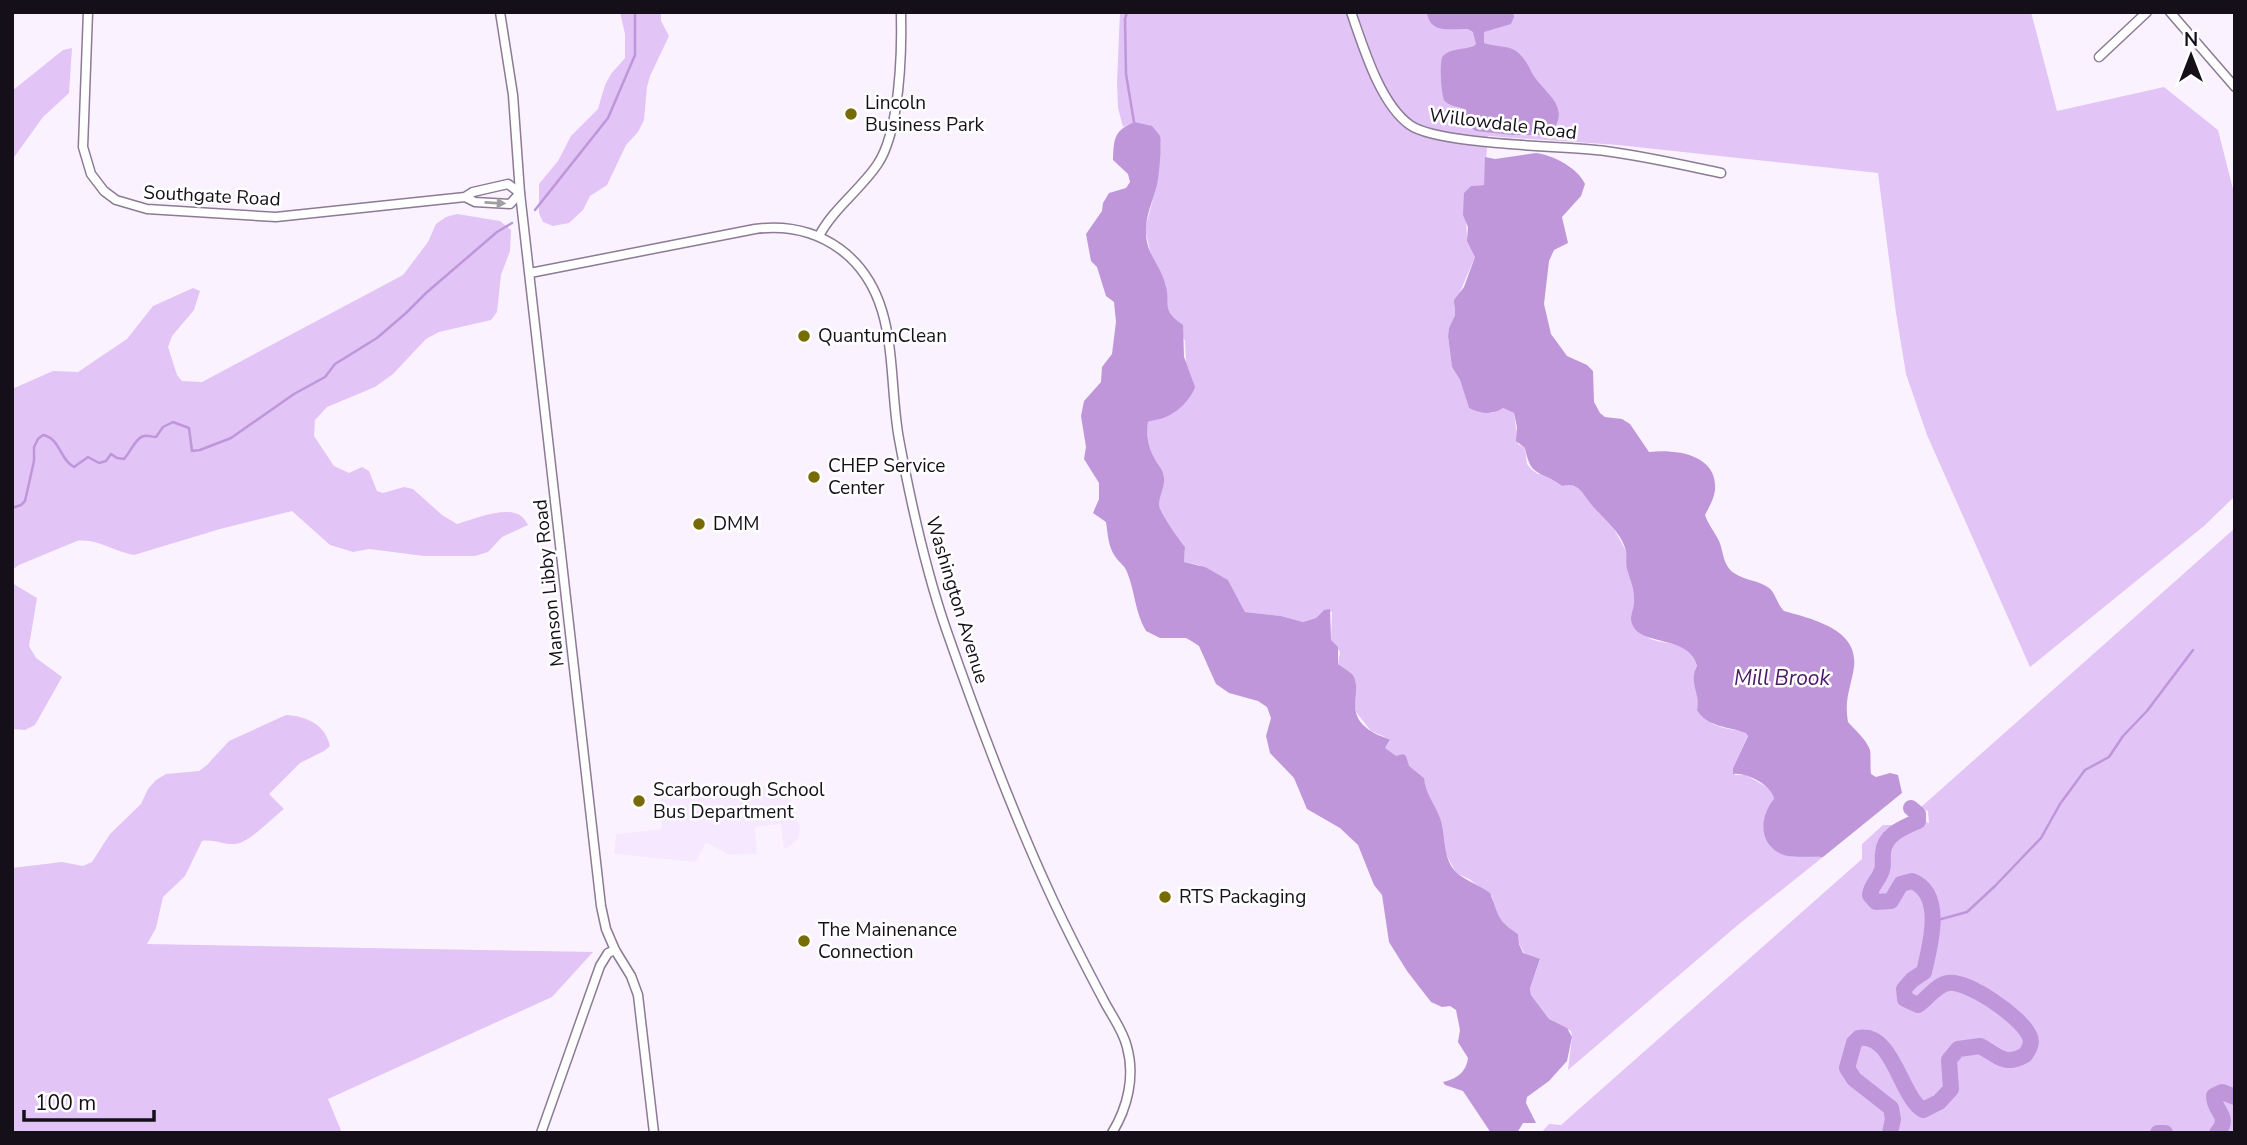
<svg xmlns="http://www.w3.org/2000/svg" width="2247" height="1145" viewBox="0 0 2247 1145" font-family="'Nunito Sans',sans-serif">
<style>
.built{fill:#f6e9ff}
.green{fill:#e2c4f6}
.water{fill:#bf96da}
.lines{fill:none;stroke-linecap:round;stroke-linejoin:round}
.stream{stroke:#bf96da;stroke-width:2.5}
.river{stroke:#bf96da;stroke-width:16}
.street-casing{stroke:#8b7b95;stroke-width:11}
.street{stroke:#fff;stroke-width:8}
.oneway{fill:#a19fa3}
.poi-dot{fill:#776b03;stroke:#fff;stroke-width:2.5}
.labels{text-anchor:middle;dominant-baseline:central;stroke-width:5;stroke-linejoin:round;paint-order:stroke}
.poi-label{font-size:19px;fill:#150f19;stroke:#fff;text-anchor:start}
.street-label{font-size:19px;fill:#150f19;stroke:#fff}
.water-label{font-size:21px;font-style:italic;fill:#4c1767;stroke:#fff}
</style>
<rect width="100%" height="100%" fill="#faf3ff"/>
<polygon class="built" points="784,785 800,827 799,838 789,847 784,849 781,824 755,827 757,854 729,855 706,842 696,862 614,854 616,834 662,829 660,795"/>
<g class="green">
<polygon points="620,12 661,12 661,21 669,36 650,76 647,87 644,120 638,132 626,145 607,185 590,196 583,210 569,223 553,226 543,222 539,213 539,184 558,161 571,136 598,109 605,85 611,74 625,58 625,34"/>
<path d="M1120 12H2031L2057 111 2164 87 2218 130 2235 197V496L2204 526 2030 667 1927 435 1906 374 1896 313 1878 173 1618 145 1488 136 1484 185 1471 186C1468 203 1465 220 1467 236 1468 245 1474 249 1475 257L1454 306 1455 315 1449 328 1448 336 1452 367 1460 380 1469 408 1492 413 1503 408 1514 413 1518 444 1525 448 1527 464 1532 470 1538 474H1546L1562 486 1569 484 1580 487 1589 502 1614 529 1626 551 1628 572 1633 581 1635 599 1631 617C1635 623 1640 631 1646 636 1660 648 1689 635 1697 667L1695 670C1699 698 1692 720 1724 728 1732 730 1739 730 1746 732L1748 735 1733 768 1735 775H1746L1770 789 1798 855 1823 857 1739 924 1568 1070 1572 1037 1571 1031 1549 1019 1531 995 1530 988 1540 960 1524 953 1519 943 1518 934C1501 924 1495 915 1492 896L1469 879 1456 873 1445 852 1440 818 1424 786V778L1386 750 1385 748 1390 741 1385 737 1371 731 1356 712 1354 702 1356 682 1350 672 1338 664 1340 652 1331 640 1332 612 1324 610 1316 618 1303 622 1281 616 1245 612 1228 580 1199 565 1184 562 1185 547C1178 540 1165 520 1160 511 1155 500 1167 486 1163 473 1162 468 1157 464 1155 459 1148 447 1146 435 1148 422L1152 419H1160L1177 409 1186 362 1185 341 1166 306V285L1152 259 1145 229 1157 184 1161 142 1134 122 1123 127 1118 108 1117 83Z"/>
<polygon points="72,48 69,93 43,117 12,160 12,91 63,50"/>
<path d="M457 214 500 221 511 230 510 251 501 275 497 312 491 320 439 332 426 339 393 374 375 387 327 407 315 420 314 436 334 466 349 473 362 467 369 471 377 491 383 493 404 487 413 489 442 515 457 524C473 519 507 505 521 516 524 518 526 522 528 525L502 537 488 552 475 556H424L369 549 353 552 330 545 292 511 220 529 134 555C115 552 96 538 77 541L19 565 12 570V389L53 371 78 372 127 339 153 306 193 288 200 291 194 310 172 336 168 347 177 375 182 381 202 382 403 275 428 242 436 224 446 217Z"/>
<polygon points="2235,528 2235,1133 1541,1133 1549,1124 1561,1125 1862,859 1862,844 1883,825 1892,825 1907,821 1914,824 1923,821 1929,823 1928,811 1920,808"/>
<polygon points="12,583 37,598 29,646 36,658 62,677 35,725 25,730 12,729"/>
<path d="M286 715C306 716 325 724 330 746L324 751 300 763 269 794 284 809C272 818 249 843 235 844 223 845 214 839 202 841L185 876 163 897 156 928 147 944 593 952 552 997 328 1099 342 1133H12V868L62 862 83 866 92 862 110 834 141 804 148 789 156 780 166 774 199 771 207 765 229 741Z"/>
</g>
<g class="water">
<path d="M1427 12H1513L1514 17 1511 24 1484 32V43C1494 47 1507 45 1516 51 1524 57 1528 65 1532 73 1545 95 1574 107 1549 135H1512L1476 131 1471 128 1464 109C1457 106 1448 106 1444 100 1441 94 1439 60 1443 56 1450 48 1464 50 1474 46L1476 44 1473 32 1468 29C1450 28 1430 35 1427 12Z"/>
<path d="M1134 122 1152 126 1160 136C1162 144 1159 177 1157 185 1153 201 1145 216 1146 233 1146 253 1160 265 1165 283 1172 305 1159 308 1183 325L1184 357 1195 387C1191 400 1174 416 1160 419 1156 420 1152 420 1148 422 1146 435 1148 447 1155 459 1157 464 1162 468 1163 473 1167 485 1159 494 1159 505 1159 512 1180 541 1185 547L1184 562 1205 567 1228 580 1245 612 1281 616 1303 622 1316 618 1324 610 1330 609 1331 640 1338 647V664C1342 667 1348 670 1352 674 1365 690 1340 714 1374 733 1379 736 1385 737 1390 740L1385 748 1396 756 1403 754 1406 756 1409 766 1424 778C1425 793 1435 804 1440 818 1446 836 1442 854 1454 870 1460 878 1481 886 1490 893 1499 915 1496 920 1518 934L1519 944 1523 953 1540 959 1530 988 1531 995 1549 1019 1567 1028 1572 1037 1567 1061 1549 1081 1527 1097 1526 1103 1536 1123H1523L1517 1133H1491L1463 1091 1445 1085 1443 1082C1456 1079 1466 1073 1468 1058L1458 1042 1460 1030 1456 1010 1450 1006 1442 1007 1431 1002 1407 971 1389 942 1382 895 1374 885 1358 845 1340 828 1307 809 1294 778 1270 753 1266 736 1271 718 1267 707 1258 701 1229 693 1216 684 1199 646 1193 642 1186 638H1160L1146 631C1135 613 1135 591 1127 572 1125 566 1121 564 1117 559 1108 548 1108 535 1106 522L1093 513 1099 499V483L1084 459 1086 447 1081 416 1084 401 1101 382 1102 367 1112 354 1116 322 1114 302 1106 296 1097 267 1091 261 1086 234 1102 211 1103 203 1109 193 1126 188 1130 182 1128 174 1113 160C1114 140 1113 131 1134 122Z"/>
<path d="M1536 153C1553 155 1578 168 1585 184L1581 196 1562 217 1568 243 1554 250 1549 261 1544 304 1551 334 1567 356 1587 365 1593 371 1594 402 1600 413 1605 417 1622 419 1630 424 1649 452C1675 449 1718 454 1715 490 1714 499 1709 507 1705 515 1708 524 1714 531 1718 539 1724 550 1722 565 1734 573 1745 581 1759 580 1769 588 1776 594 1777 604 1784 611 1812 619 1859 629 1854 667 1851 688 1844 698 1848 722 1855 730 1866 739 1870 750 1871 755 1870 766 1871 774L1876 777 1890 773 1898 775 1902 793 1823 857C1813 856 1793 858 1784 855 1758 846 1759 817 1774 799 1772 785 1746 772 1733 774V768L1748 736 1746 733C1728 726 1708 728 1697 710 1701 694 1688 682 1697 666 1689 632 1634 649 1631 619 1631 613 1635 605 1634 598 1634 588 1631 582 1628 572 1625 565 1627 558 1626 551 1621 531 1602 518 1590 503 1581 491 1578 482 1562 486 1540 469 1531 479 1525 448L1516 441 1517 427 1514 413 1503 408C1493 415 1480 414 1469 408L1460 380 1452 367 1448 336 1449 328 1455 315 1454 300 1464 287 1475 257 1467 241 1468 227 1463 215 1464 193 1471 186 1484 185 1485 157 1495 159Z"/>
</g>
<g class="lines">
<g class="stream">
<polyline points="1127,12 1125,19 1126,74 1134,122"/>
<polyline points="535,210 608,118 635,55 635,12"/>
<path d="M12 508 21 505 25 501 34 461V447L38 439 43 435C60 438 60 460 74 467L88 457 99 463 106 461 111 454 117 458 124 459C130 453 136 437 144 436 148 435 152 437 156 437L163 427 173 422 189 428 192 451 200 450 231 438 294 394 325 377 335 364 377 338 406 313 426 293 497 232 512 223"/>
<polyline points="1934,921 1967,912 1995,886 2041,838 2060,804 2085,770 2109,757 2123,736 2147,711 2193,650"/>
</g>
<g class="river">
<path d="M1890 1133 1893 1119 1891 1108 1854 1079 1847 1068 1854 1043 1859 1038C1893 1032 1900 1096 1923 1110L1939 1102 1951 1089 1949 1060 1958 1049 1980 1046C1998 1055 2004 1067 2025 1055 2030 1048 2033 1042 2029 1035 2021 1017 1968 980 1948 983 1936 985 1928 998 1918 1005L1905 999 1904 989 1912 980 1924 972C1930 946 1945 894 1912 881L1901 884 1891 901 1876 902 1870 895C1871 885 1879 880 1882 870 1884 864 1882 859 1883 853 1884 834 1905 827 1918 821V814L1911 808"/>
<polyline points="2158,1133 2165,1133"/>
<path d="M2217 1133C2232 1116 2214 1113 2214 1096L2222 1092 2235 1097"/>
</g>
<g class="street-casing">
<g id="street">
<polyline points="88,12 83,147 91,174 104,191 116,200 147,209 276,217 465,197 473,192 508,184 520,193 510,204 475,202 465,197"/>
<polyline points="500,12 513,95 520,193 601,906 606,929 615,950 608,953 600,966 541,1133"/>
<path d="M1351 12C1363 46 1380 104 1410 125 1438 145 1565 146 1605 151 1644 156 1683 165 1721 173"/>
<polyline points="2170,12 2235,87"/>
<polyline points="2099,57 2147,12"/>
<path d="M819 236C833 209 860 190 877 165 900 132 902 52 901 12"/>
<path d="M530 273 755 229C786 225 815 231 840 249 901 294 887 374 899 439 911 504 925 568 946 629 978 721 1012 812 1053 900 1069 934 1086 967 1103 999 1111 1015 1123 1030 1127 1047 1135 1076 1128 1107 1112 1133"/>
<polyline points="615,950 631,976 638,995 654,1133"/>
</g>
</g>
<use href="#street" class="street"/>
</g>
<defs><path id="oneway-solid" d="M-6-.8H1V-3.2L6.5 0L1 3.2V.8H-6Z" transform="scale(1.75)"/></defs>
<use class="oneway" href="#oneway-solid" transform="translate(495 203) rotate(3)"/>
<g class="poi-dot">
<circle cx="851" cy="114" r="7"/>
<circle cx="804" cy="336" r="7"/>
<circle cx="814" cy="477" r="7"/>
<circle cx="699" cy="524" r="7"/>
<circle cx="639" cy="801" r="7"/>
<circle cx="1165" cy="897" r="7"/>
<circle cx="804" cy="941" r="7"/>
</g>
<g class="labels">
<g class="poi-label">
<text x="865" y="103">Lincoln<tspan x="865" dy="22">Business Park</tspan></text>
<text x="818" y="336">QuantumClean</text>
<text x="828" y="466">CHEP Service<tspan x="828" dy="22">Center</tspan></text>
<text x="713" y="524">DMM</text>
<text x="653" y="790">Scarborough School<tspan x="653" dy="22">Bus Department</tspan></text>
<text x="1179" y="897">RTS Packaging</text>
<text x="818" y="930">The Mainenance<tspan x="818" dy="22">Connection</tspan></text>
</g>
<g class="street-label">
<text transform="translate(1503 124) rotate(7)">Willowdale Road</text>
<text transform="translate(212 196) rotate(3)">Southgate Road</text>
<text transform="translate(549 583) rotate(-96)">Manson Libby Road</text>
<text transform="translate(957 600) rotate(73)">Washington Avenue</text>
</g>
<g class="water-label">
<text x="1782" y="678">Mill Brook</text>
</g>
</g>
<rect width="2247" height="1145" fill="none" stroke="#150f19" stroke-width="28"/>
<g transform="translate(2191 56)" stroke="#ffffff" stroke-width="5" paint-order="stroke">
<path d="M0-5L12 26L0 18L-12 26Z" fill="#150f19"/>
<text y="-10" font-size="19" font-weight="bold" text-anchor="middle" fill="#150f19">N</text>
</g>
<path d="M24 1110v10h130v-10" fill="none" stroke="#150f19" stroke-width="3.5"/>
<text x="35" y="1110" font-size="21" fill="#150f19" stroke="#ffffff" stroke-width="5" paint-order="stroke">100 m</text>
</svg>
